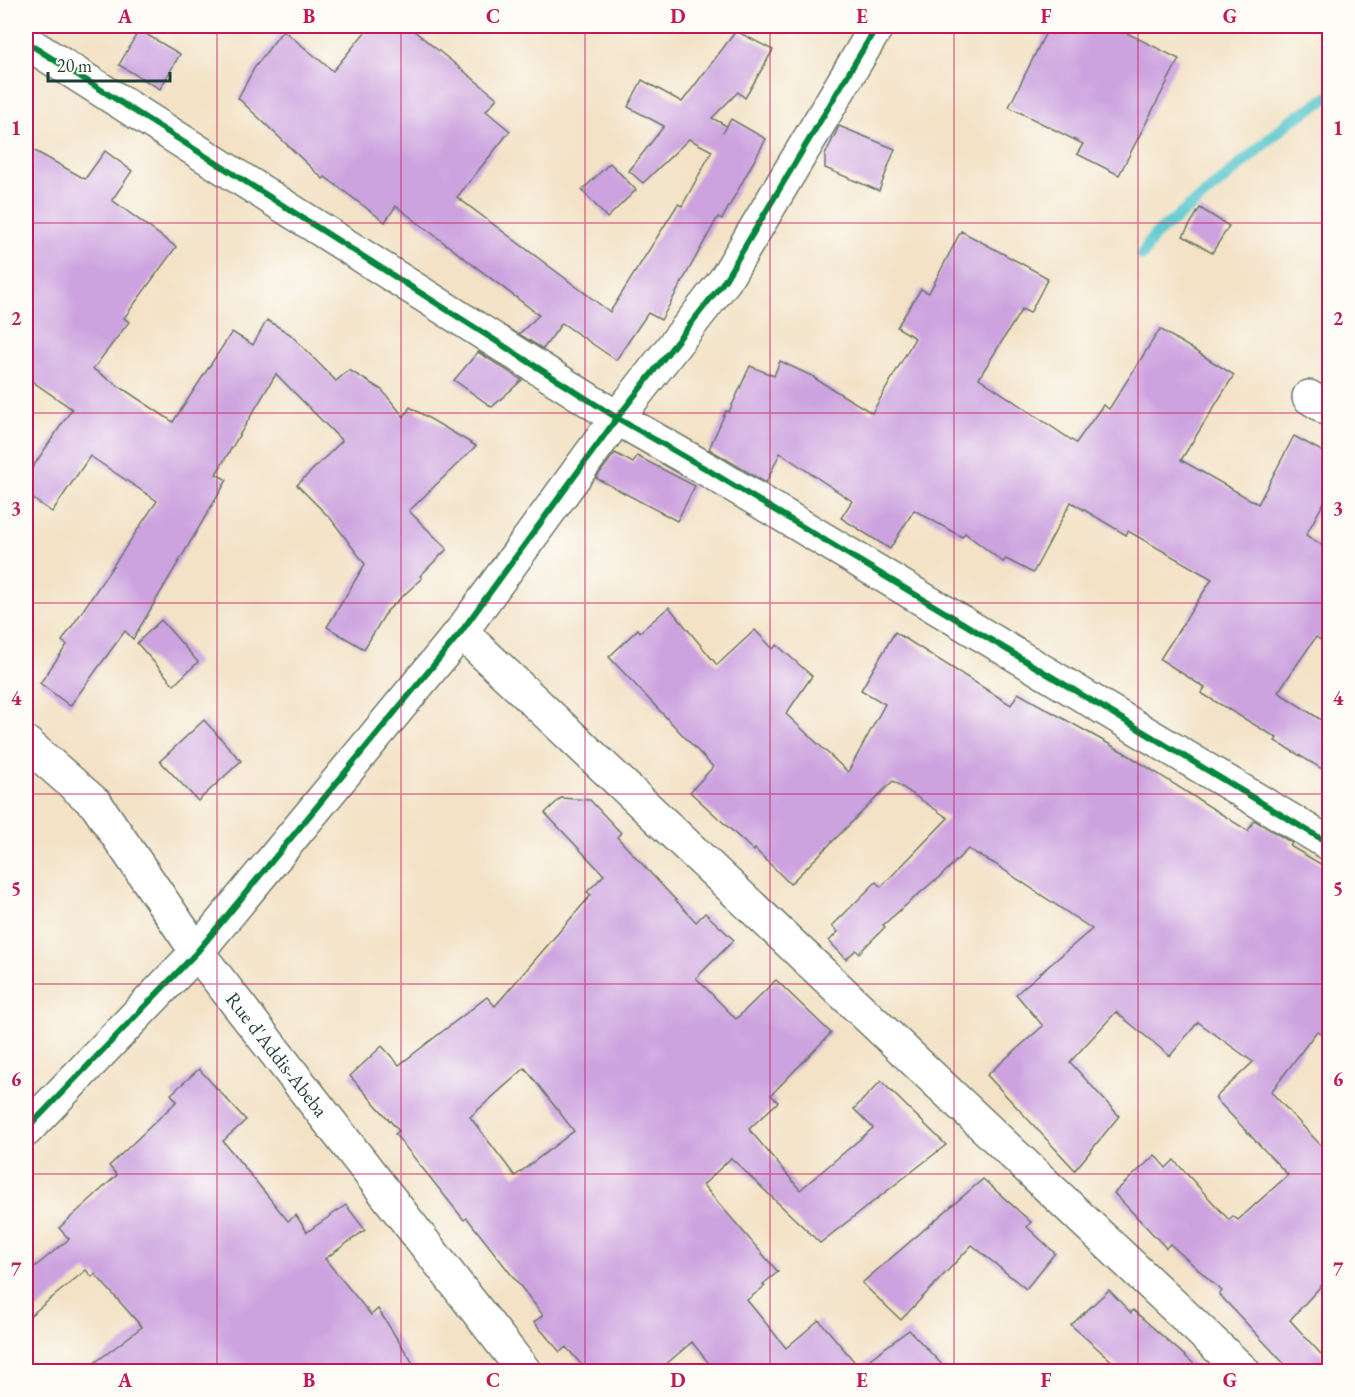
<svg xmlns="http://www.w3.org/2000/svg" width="1355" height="1397" viewBox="0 0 1355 1397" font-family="'EB Garamond',serif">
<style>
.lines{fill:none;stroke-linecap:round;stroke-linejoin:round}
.stream{stroke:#5bc8ce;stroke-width:12}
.building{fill:#cca2df;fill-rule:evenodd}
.minor-casing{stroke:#697767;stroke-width:36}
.minor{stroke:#fff;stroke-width:33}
.cycleway-casing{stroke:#fdfcf7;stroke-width:10}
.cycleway{stroke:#00873e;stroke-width:6}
.grid{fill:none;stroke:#c2185b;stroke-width:1.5;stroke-opacity:0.55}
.labels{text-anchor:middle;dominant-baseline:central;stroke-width:6;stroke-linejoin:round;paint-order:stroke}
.street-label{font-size:20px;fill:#1f3d34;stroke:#fdfcf7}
.neatline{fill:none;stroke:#c2185b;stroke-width:2}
.grid-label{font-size:20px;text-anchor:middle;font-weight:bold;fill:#c2185b}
</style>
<rect width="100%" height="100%" fill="#fdfcf7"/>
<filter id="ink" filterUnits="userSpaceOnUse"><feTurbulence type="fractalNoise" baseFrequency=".0167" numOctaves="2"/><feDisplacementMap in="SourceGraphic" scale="12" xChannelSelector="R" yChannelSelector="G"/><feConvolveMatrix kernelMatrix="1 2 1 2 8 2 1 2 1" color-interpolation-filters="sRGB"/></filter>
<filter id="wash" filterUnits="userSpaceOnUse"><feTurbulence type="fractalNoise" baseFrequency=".008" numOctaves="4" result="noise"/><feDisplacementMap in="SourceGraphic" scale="24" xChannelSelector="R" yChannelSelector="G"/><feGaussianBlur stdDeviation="1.35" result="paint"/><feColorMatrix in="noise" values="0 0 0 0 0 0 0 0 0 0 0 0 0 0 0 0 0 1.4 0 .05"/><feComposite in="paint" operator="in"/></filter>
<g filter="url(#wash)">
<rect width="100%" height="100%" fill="#f3e2c6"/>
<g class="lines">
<polyline class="stream" points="1142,255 1154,236 1224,179 1290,121 1330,96"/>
</g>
<g id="blocks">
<g class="building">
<polygon points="370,26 408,26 497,98 486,111 510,131 457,197 610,312 678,204 682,206 712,151 689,139 643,183 629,171 664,126 628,107 642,80 682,102 736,31 773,50 745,98 738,92 712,118 727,126 723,133 731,119 766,139 722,219 718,217 661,320 648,313 616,360 562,323 543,349 519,334 539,315 396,206 385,222 325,177 323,179 238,98 255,67 283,30 333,71"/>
<polygon points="1049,26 1113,26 1179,59 1119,175 1077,154 1083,144 1009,107"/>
<polygon points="139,30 180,54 160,89 119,65"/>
<polygon points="839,126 895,149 879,191 825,168 825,155"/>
<polygon points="26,146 85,179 105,151 132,171 112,200 176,247 124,318 129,322 93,369 173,422 232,332 253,345 267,320 290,334 336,381 349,370 382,390 404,417 410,407 476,446 409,511 447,549 420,576 422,578 387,611 364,649 327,627 365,564 331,519 297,485 342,441 276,374 216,474 227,480 133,639 125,631 70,706 40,683 67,645 62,641 157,501 90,456 52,512 26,494 26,477 72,409 26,377"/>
<polygon points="610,163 636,190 607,218 582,190"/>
<polygon points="1200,208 1229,226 1212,253 1183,236"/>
<polygon points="961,231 1048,278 1030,313 1022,309 979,378 1076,443 1103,405 1109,409 1160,329 1234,375 1181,460 1258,504 1294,436 1329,455 1329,493 1306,535 1329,550 1329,646 1316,637 1278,692 1329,725 1329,773 1275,741 1277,738 1201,693 1205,688 1160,659 1212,579 1128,531 1126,535 1071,502 1033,573 1006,559 1003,562 965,533 962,537 914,510 890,549 841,518 852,501 780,453 766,483 709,449 726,411 729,412 750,366 774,376 780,361 814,377 814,378 872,413 915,338 897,327 921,289 929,293"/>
<polygon points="478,352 522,380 492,407 454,380"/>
<polygon points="615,453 633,463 637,456 695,486 677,521 596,478"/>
<polygon points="669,607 717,665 755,630 773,649 777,645 812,676 786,714 848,772 885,704 861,690 895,632 1011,705 1018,693 1125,753 1248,831 1254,820 1292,843 1290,846 1329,869 1329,1039 1317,1031 1271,1092 1329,1154 1329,1277 1290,1320 1329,1363 1329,1371 1291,1371 1219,1294 1222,1291 1170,1244 1166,1248 1114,1193 1155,1155 1166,1168 1174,1160 1229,1220 1233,1216 1238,1220 1288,1175 1215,1098 1253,1062 1198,1022 1170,1056 1116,1012 1070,1062 1119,1116 1075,1170 987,1075 1043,1026 1016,994 1092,929 995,864 968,849 936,881 935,880 883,925 885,927 859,953 856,950 846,959 829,941 838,932 832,926 876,882 881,887 948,818 893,781 790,884 755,849 754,851 690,792 713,767 609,657 638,629 640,632"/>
<polygon points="161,620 198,662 174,685 137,643"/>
<polygon points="204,720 241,761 198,801 160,761"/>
<path d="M561 798 590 800 621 833 617 837 696 922 705 913 734 940 696 978 736 1019 776 980 831 1033 771 1095 778 1102 749 1129 800 1190 873 1128 854 1109 881 1081 946 1145 820 1243 731 1158 703 1185 778 1272 763 1284 765 1286 747 1300 786 1348 819 1320 859 1367 909 1330 948 1371H715L692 1342 658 1371H587L566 1347 560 1352 534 1322 543 1315 467 1218 464 1220 395 1134 399 1131 350 1076 382 1046 399 1065 487 997 495 1006 591 895 587 892 604 875 545 813ZM525 1068 574 1131 515 1176 470 1117Z"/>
<polygon points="199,1069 246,1120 223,1141 288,1221 296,1215 307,1232 346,1205 365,1230 325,1259 371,1315 378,1309 418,1371 84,1371 142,1327 95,1274 92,1277 86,1270 26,1319 26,1274 69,1239 59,1228 117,1175 109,1166 177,1101 171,1094"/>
<polygon points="983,1179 1031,1222 1027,1227 1055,1253 1026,1289 972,1245 901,1320 862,1283"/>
<polygon points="1109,1290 1131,1313 1133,1310 1202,1371 1123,1371 1071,1325"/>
</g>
</g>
</g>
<g filter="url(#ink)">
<use href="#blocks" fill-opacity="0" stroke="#697767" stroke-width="1.5"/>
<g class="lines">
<g class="minor-casing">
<g id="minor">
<polyline points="26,42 617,418 708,470 1330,844"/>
<polyline points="1309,397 1330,410"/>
<polyline points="461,632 1244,1372"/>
<path id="s1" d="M26 743 96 804 197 952 525 1372"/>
<polyline points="26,1130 197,952 461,632 617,418 725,280 877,26"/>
</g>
</g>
<use href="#minor" class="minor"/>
<g class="cycleway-casing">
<g id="cycleway">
<polyline points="26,42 617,418 708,470 1330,844"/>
<polyline points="26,1130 197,952 461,632 617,418 725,280 877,26"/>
</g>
</g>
<use href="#cycleway" class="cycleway"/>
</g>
</g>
<path class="grid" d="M217 26V1372M401 26V1372M585 26V1372M770 26V1372M954 26V1372M1138 26V1372M26 223H1330M26 413H1330M26 603H1330M26 794H1330M26 984H1330M26 1174H1330"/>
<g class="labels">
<g class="street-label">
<text stroke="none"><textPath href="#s1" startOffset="402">Rue d'Addis-Abeba</textPath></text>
</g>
</g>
<rect width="1355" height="1397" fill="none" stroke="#fdfcf7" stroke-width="66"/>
<path d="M48 72v9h122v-9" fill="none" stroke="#1f3d34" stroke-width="3"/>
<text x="57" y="72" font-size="18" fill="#1f3d34" stroke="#fdfcf7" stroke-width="4.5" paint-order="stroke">20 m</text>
<rect x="33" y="33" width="1289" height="1331" class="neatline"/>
<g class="grid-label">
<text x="125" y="23">A</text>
<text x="309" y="23">B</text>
<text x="493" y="23">C</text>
<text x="678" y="23">D</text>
<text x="862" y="23">E</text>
<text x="1046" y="23">F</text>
<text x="1230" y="23">G</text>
<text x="16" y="135">1</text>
<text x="1338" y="135">1</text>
<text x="16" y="325">2</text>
<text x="1338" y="325">2</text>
<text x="16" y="515">3</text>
<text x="1338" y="515">3</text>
<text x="16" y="705">4</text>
<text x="1338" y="705">4</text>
<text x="16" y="895">5</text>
<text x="1338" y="895">5</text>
<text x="16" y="1086">6</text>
<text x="1338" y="1086">6</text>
<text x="16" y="1276">7</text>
<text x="1338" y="1276">7</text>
<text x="125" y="1387">A</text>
<text x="309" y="1387">B</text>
<text x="493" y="1387">C</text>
<text x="678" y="1387">D</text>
<text x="862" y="1387">E</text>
<text x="1046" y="1387">F</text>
<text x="1230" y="1387">G</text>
</g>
</svg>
